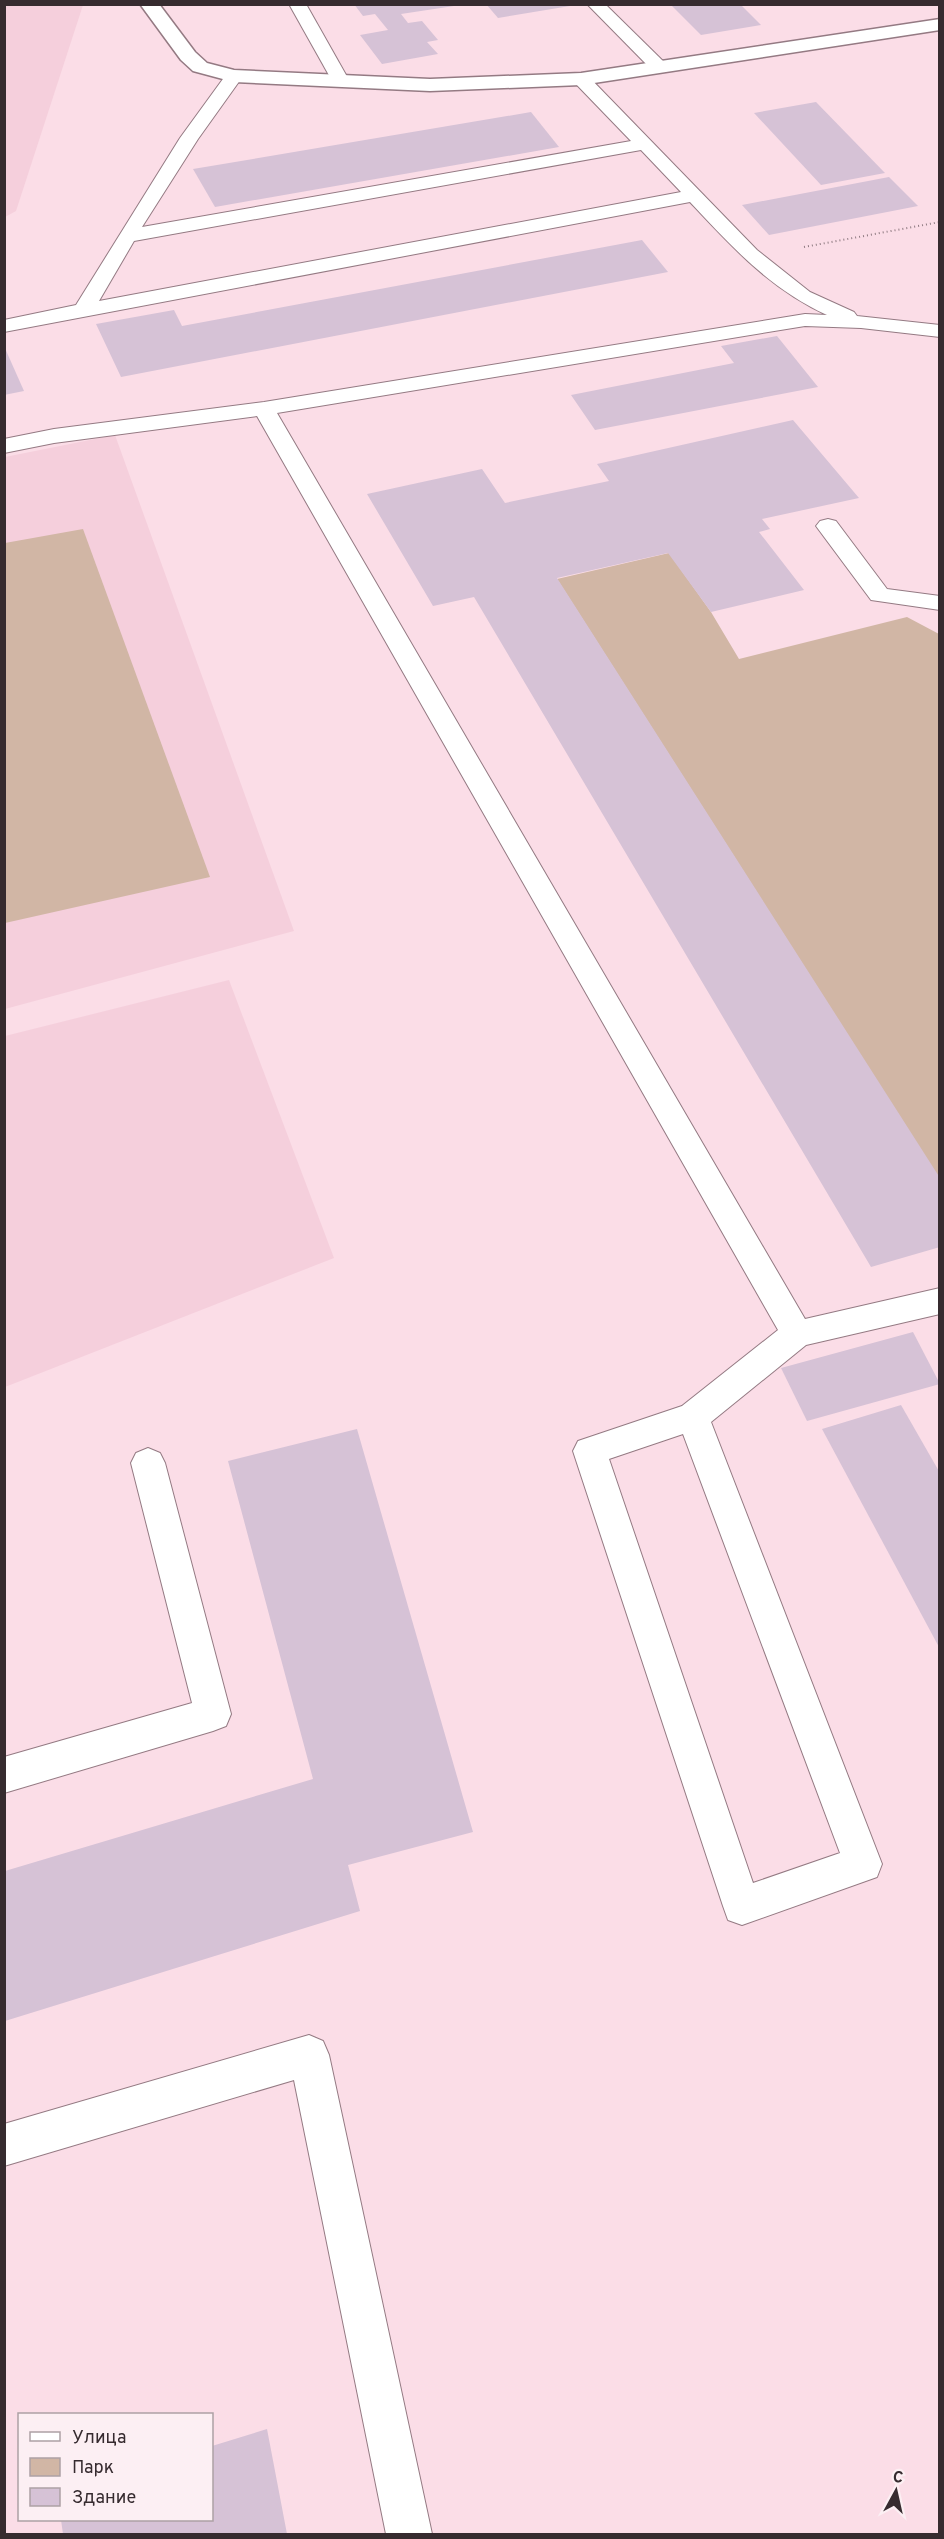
<svg xmlns="http://www.w3.org/2000/svg" width="944" height="2539" viewBox="0 0 944 2539" font-family="Overpass,sans-serif">
<style>
.built{fill:#f5cfdc}
.green{fill:#d1b6a5}
.building{fill:#d6c2d6}
.lines{fill:none;stroke-linecap:round;stroke-linejoin:round}
.lane-casing{stroke:#947a83;stroke-width:2}
.street-casing{stroke:#947a83;stroke-width:3}
.path{stroke:#907c83;stroke-width:2;stroke-dasharray:1 3;stroke-linecap:butt}
.lane{fill:#fff;fill-rule:evenodd}
.street{fill:#fff;fill-rule:evenodd}
</style>
<rect width="100%" height="100%" fill="#fbdde7"/>
<g class="built">
<polygon points="5,4 83,5 16,211 5,217"/>
<polygon points="115,435 294,931 5,1009 5,457"/>
<polygon points="229,980 334,1258 5,1387 5,1036"/>
</g>
<g class="green">
<polygon points="83,529 210,877 5,923 5,543"/>
<polygon points="669,553 711,612 739,659 907,617 939,634 939,1178 557,579"/>
</g>
<g class="building">
<polygon points="354,4 453,4 454,6 401,14 408,23 422,21 438,40 427,42 438,54 382,64 360,35 388,30 375,14 363,16"/>
<polygon points="486,4 570,4 570,6 498,18"/>
<polygon points="670,4 740,4 761,25 701,35"/>
<polygon points="816,102 885,173 821,185 754,113"/>
<polygon points="531,112 559,147 215,207 193,169"/>
<polygon points="889,177 918,206 769,235 742,205"/>
<polygon points="642,240 668,272 121,377 96,324 174,310 182,326"/>
<polygon points="777,336 818,387 595,430 571,395 734,363 721,346"/>
<polygon points="4,346 24,391 4,395"/>
<polygon points="793,420 859,498 762,519 770,529 759,532 804,590 711,612 668,553 557,578 940,1178 940,1247 871,1267 474,597 433,606 367,494 482,469 505,503 609,481 597,464"/>
<polygon points="913,1332 940,1384 807,1421 781,1368"/>
<polygon points="901,1405 940,1473 940,1649 822,1429"/>
<polygon points="357,1429 473,1832 348,1865 360,1911 5,2021 5,1871 313,1779 228,1461"/>
<polygon points="267,2429 287,2534 63,2534 61,2520 212,2520 212,2446"/>
</g>
<g class="lines">
<g class="lane-casing">
<g id="lane">
<polygon points="289,4 306,4 350,82 347,86 335,86"/>
<polygon points="587,4 605,4 664,62 667,66 664,70 652,70"/>
<path d="M234 71 243 76 198 139 142 227 631 141 575 83 572 79 575 75H587L757 250 810 292 854 312 857 316 940 325V337L861 328 805 326 277 413 805 1319 940 1288V1314L806 1345 711 1422 882 1864 877 1877 742 1925 728 1920 723 1906 573 1451 578 1441 682 1406 778 1330 257 416 54 443 4 453V439L54 429 264 402 805 314 827 315C770 289 732 247 690 202L4 332V320L76 305 180 138 228 72ZM641 150 681 192 99 301 134 241ZM683 1434 840 1853 753 1883 609 1459Z"/>
<polygon points="828,519 836,521 887,589 940,596 940,610 871,600 816,526 820,521"/>
<polygon points="148,1448 160,1453 165,1463 231,1714 226,1726 213,1731 4,1793 4,1757 192,1703 131,1463 136,1453"/>
<polygon points="309,2035 323,2041 329,2055 432,2534 386,2534 294,2080 4,2166 4,2124"/>
</g>
</g>
<g class="street-casing">
<polygon id="street" points="140,4 159,4 195,52 207,63 234,70 430,79 581,73 940,19 940,30 581,85 430,91 234,82 193,71 181,60"/>
</g>
<polyline class="path" points="804,247 940,222"/>
<use href="#lane" class="lane"/>
<use href="#street" class="street"/>
</g>
<rect width="944" height="2539" fill="none" stroke="#362b2f" stroke-width="12"/>
<rect x="18" y="2413" width="195" height="108" fill="#fceff3" stroke="#ada1a5" stroke-width="1.5"/>
<rect x="30" y="2432" width="30" height="9" fill="#ffffff" stroke="#ada1a5" stroke-width="1.5"/>
<text x="72" y="2443" font-size="18" fill="#362b2f">Улица</text>
<rect x="30" y="2458" width="30" height="18" fill="#d1b6a5" stroke="#ada1a5" stroke-width="1.5"/>
<text x="72" y="2473" font-size="18" fill="#362b2f">Парк</text>
<rect x="30" y="2488" width="30" height="18" fill="#d6c2d6" stroke="#ada1a5" stroke-width="1.5"/>
<text x="72" y="2503" font-size="18" fill="#362b2f">Здание</text>
<g transform="translate(896 2491) rotate(8)" stroke="#fceff3" stroke-width="4.5" paint-order="stroke">
<path d="M0-4.5L10 22L0 15L-10 22Z" fill="#362b2f"/>
<text y="-9" font-size="16" font-weight="bold" text-anchor="middle" fill="#362b2f">С</text>
</g>
</svg>
